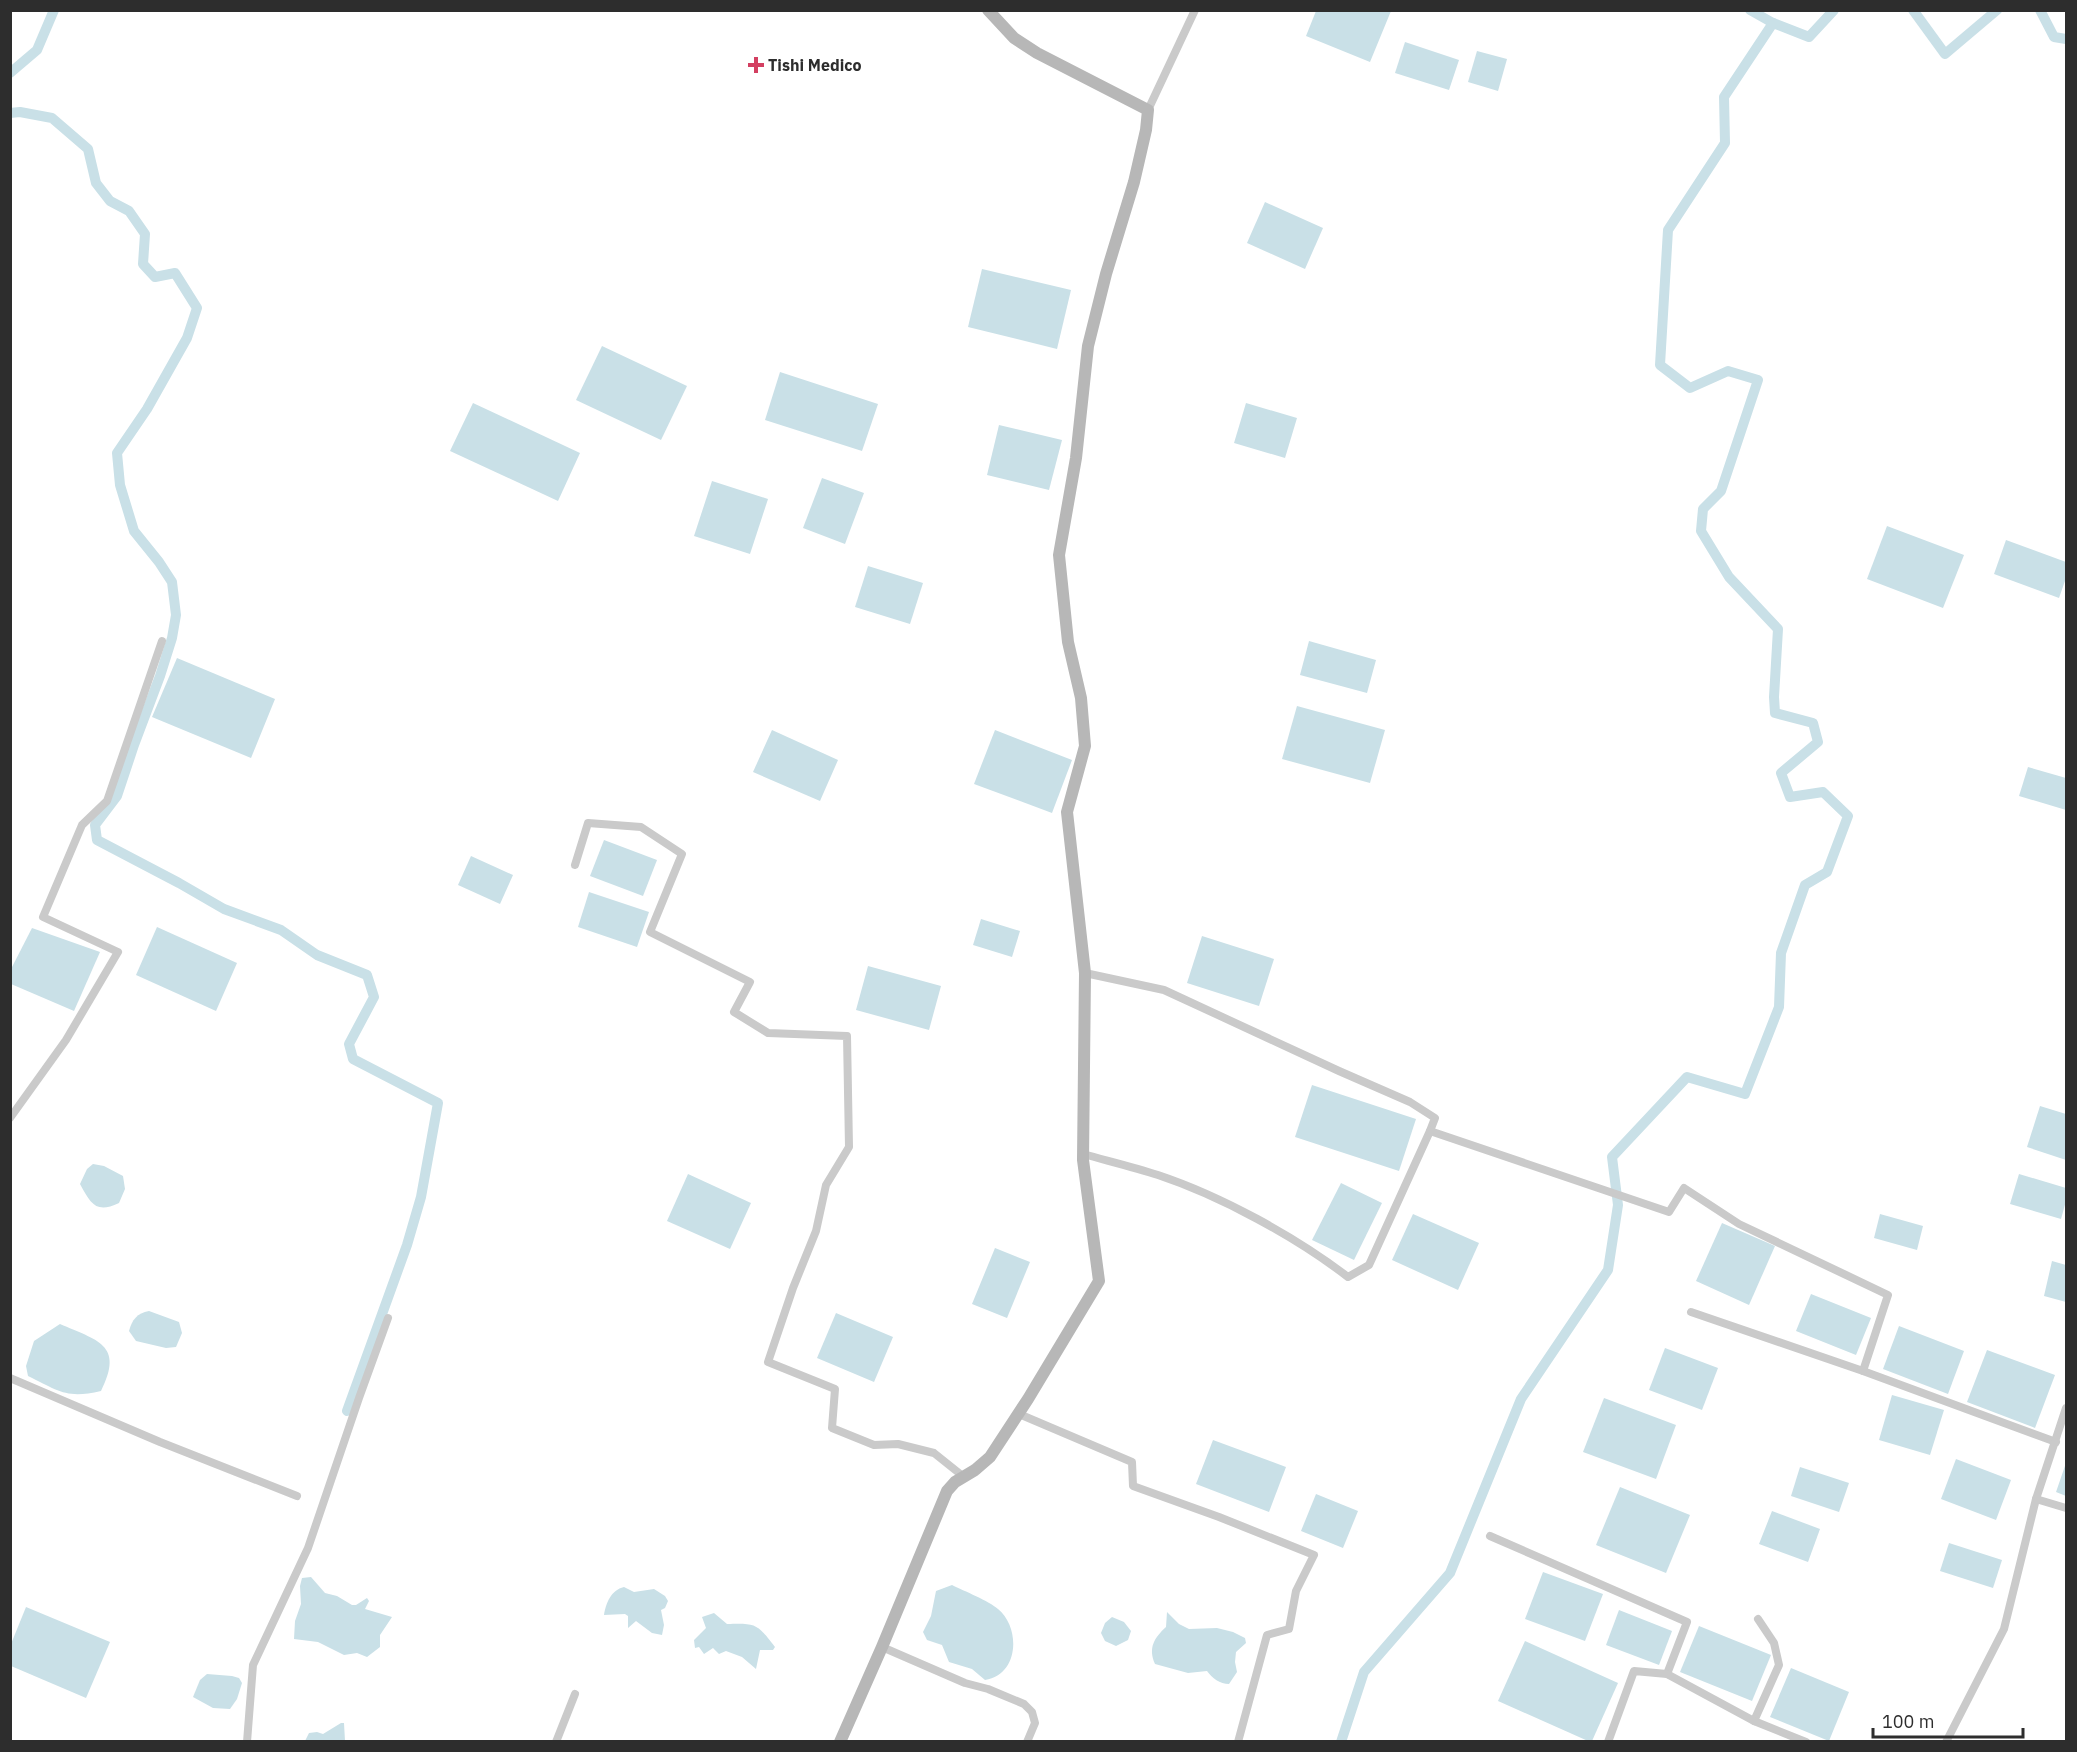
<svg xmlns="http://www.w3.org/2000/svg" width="2077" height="1752" viewBox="0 0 2077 1752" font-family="'IBM Plex Sans',sans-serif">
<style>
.water{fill:#c9e0e7}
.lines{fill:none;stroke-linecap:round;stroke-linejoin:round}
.canal{stroke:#c9e0e7;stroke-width:10}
.street{stroke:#cacaca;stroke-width:8}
.secondary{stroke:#b7b7b7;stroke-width:12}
.poi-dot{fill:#d33f61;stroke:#fff;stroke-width:2}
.labels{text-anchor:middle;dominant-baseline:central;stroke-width:6;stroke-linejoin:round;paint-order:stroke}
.poi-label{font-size:16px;font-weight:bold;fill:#2d2d2d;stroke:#fff;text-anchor:start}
</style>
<rect width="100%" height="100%" fill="#fff"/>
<g class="water">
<polygon points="1316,11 1316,10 1391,11 1370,62 1306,36"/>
<polygon points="1405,42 1459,60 1449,90 1395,73"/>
<polygon points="1477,51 1507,59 1498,91 1468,82"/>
<polygon points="1265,202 1323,228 1305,269 1247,243"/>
<polygon points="982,269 1071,290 1057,349 968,327"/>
<polygon points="602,346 687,386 661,440 576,400"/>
<polygon points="780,372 878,404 862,451 765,420"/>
<polygon points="473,403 580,453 558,501 450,451"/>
<polygon points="1246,403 1297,418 1285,458 1234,443"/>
<polygon points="999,425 1062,440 1049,490 987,475"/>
<polygon points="822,478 864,493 845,544 803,528"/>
<polygon points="712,481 768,499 750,554 694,536"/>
<polygon points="1887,526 1964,555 1943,608 1867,579"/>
<polygon points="2006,540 2066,562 2066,578 2059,598 1994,574"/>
<polygon points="868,566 923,583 910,624 855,607"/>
<polygon points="1309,641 1376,660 1367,693 1300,675"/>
<polygon points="177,658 275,699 251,758 152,717"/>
<polygon points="1297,706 1385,730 1370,783 1282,759"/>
<polygon points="772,730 838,760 820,801 753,772"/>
<polygon points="995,730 1072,760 1052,813 974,784"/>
<polygon points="2028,767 2066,778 2066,810 2019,796"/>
<polygon points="604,840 657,860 643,896 590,876"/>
<polygon points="471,856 513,875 500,904 458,885"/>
<polygon points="589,892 649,912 637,947 578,927"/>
<polygon points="981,919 1020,931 1012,957 973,945"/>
<polygon points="157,927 237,963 216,1011 136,975"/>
<polygon points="32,928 100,952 74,1011 11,984 11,969"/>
<polygon points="1202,936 1274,959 1259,1006 1187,983"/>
<polygon points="868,966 941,986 929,1030 856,1010"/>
<polygon points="1312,1085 1416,1119 1399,1171 1295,1137"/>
<polygon points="2040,1106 2066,1114 2066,1160 2027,1147"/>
<path d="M93 1164 104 1166 123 1176 125 1189 119 1203C96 1214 91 1204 80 1184L87 1169Z"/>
<polygon points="688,1174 751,1203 730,1249 667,1221"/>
<polygon points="2019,1174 2066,1188 2066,1201 2061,1219 2010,1204"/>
<polygon points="1341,1183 1382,1203 1354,1260 1312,1240"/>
<polygon points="1413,1214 1479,1243 1458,1290 1392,1260"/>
<polygon points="1880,1214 1923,1226 1917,1250 1874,1238"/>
<polygon points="1722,1223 1775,1246 1749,1305 1696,1281"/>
<polygon points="995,1248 1030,1262 1007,1318 972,1304"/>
<polygon points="2052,1261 2066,1265 2066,1302 2044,1296"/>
<polygon points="1811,1294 1871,1318 1856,1355 1796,1331"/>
<path d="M149 1311 179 1322 182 1333 176 1347 166 1348 136 1341 129 1331C132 1320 137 1313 149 1311Z"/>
<polygon points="836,1313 893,1337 874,1382 817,1358"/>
<path d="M60 1324C96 1340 125 1344 101 1391 66 1399 59 1391 28 1376L26 1366 34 1341Z"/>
<polygon points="1899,1326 1964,1351 1948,1394 1883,1369"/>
<polygon points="1665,1348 1718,1368 1702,1410 1649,1390"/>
<polygon points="1987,1350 2055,1375 2035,1428 1967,1402"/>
<polygon points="1892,1395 1944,1410 1930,1455 1879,1440"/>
<polygon points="1604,1398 1676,1425 1656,1479 1583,1452"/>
<polygon points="1213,1440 1286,1467 1269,1512 1196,1484"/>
<polygon points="1956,1459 2011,1480 1996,1520 1941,1499"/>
<polygon points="2066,1463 2066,1496 2056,1492"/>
<polygon points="1800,1467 1849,1483 1839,1512 1791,1496"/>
<polygon points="1620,1487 1690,1515 1666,1573 1596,1545"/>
<polygon points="1316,1494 1358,1511 1343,1548 1301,1531"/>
<polygon points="1772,1511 1820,1529 1808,1562 1759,1544"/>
<polygon points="1949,1543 2002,1560 1993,1588 1940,1571"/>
<polygon points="1543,1572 1603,1594 1585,1641 1525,1619"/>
<polygon points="311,1577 325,1593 337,1596 352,1605 356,1605 367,1598 369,1601 365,1609 392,1617 380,1635 380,1647 367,1657 357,1653 344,1655 318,1642 294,1639 295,1621 301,1604 300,1586 302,1578"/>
<path d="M952 1585C964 1591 989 1601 998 1609 1021 1628 1019 1675 985 1680L972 1669 949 1662 942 1645 927 1640 923 1632 931 1616 936 1591Z"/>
<path d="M624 1587 634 1592 654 1589 665 1596 668 1601 665 1608 661 1610 664 1625 662 1635 652 1633 636 1621 628 1628V1616L625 1614 604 1615C606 1603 611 1590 624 1587Z"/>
<polygon points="26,1607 110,1642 86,1698 11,1666 11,1644"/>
<polygon points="1619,1610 1672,1631 1659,1665 1606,1645"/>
<path d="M1167 1612 1179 1624 1189 1629 1217 1628 1233 1632 1245 1638 1246 1643 1236 1652 1235 1662 1237 1672 1229 1684C1220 1684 1212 1678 1207 1671L1188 1673 1155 1664C1148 1648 1154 1638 1166 1627Z"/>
<path d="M714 1613 727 1624C757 1623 757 1624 775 1647L773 1650H760L756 1669 742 1657 726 1651 719 1654 713 1648 704 1654 699 1647 695 1648 694 1640 706 1628 702 1617Z"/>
<polygon points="1112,1617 1124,1622 1131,1631 1128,1640 1116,1646 1105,1641 1101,1633 1105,1623"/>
<polygon points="1699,1626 1771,1655 1752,1701 1680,1672"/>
<polygon points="1525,1641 1618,1683 1592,1741 1588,1741 1498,1701"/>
<polygon points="1791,1668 1849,1692 1829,1741 1770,1717"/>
<polygon points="207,1674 232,1676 239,1678 242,1683 237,1699 230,1709 213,1708 193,1697 200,1680"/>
<polygon points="341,1723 344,1723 345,1741 305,1741 309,1733 317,1732 323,1734"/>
</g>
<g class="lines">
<g class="canal">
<polyline points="1750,10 1773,23 1809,37 1834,10"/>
<polyline points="1913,10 1945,54 1997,10"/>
<polyline points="2040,10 2054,37 2066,39"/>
<polyline points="10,73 37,50 54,10"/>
<polyline points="10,113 20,112 52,118 88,149 96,183 110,201 129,211 145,234 143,264 155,277 175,273 197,308 187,338 147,409 117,453 120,485 134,531 159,562 172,582 176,615 172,638 160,676 134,745 117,796 95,825 97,840 179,883 224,909 281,930 317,955 367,975 374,997 349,1044 353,1059 438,1103 421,1197 407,1245 347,1411"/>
<polyline points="1341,1742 1364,1672 1450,1573 1521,1399 1608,1270 1618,1205 1612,1157 1687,1077 1745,1094 1779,1007 1781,953 1805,885 1827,872 1848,816 1823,792 1790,797 1781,773 1818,742 1813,723 1775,713 1774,697 1778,629 1729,577 1701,531 1703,509 1721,491 1758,380 1728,371 1690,388 1660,365 1668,230 1725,143 1724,97 1773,23"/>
</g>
<g class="street">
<polyline points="1148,110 1195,10"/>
<polyline points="575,865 588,823 641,827 682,854 650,932 750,982 734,1012 768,1033 847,1036 849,1147 826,1185 816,1231 793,1288 768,1362 835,1389 832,1428 874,1445 898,1444 934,1453 964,1477"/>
<polyline points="1085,973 1164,990 1339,1071 1410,1102 1435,1118 1430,1131 1669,1212 1684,1188 1739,1224 1888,1295 1863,1371 2056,1442"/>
<polyline points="10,1118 66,1040 118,952 43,917 82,825 107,801 162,641"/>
<path d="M1083 1154C1108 1161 1134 1167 1158 1175 1221 1196 1296 1237 1348 1277L1369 1265 1430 1131"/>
<polyline points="1691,1312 1863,1371"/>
<polyline points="10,1378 160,1442 297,1496"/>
<polyline points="1019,1414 1132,1462 1133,1486 1219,1517 1314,1555 1296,1591 1289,1629 1267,1635 1238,1742"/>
<polyline points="2036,1499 2066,1508"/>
<polyline points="1490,1536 1687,1622 1667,1674"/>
<polyline points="1758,1619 1774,1643 1779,1665 1754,1721 1806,1742"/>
<polyline points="882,1647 965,1683 988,1689 1024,1704 1032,1712 1035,1723 1027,1742"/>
<polyline points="247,1742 253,1665 308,1548 359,1398 388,1318"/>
<polyline points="556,1742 575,1694"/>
<polyline points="1608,1742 1634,1671 1667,1674 1754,1721"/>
<polyline points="1946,1742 2004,1629 2036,1499 2066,1408"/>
</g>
<polyline class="secondary" points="840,1742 882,1647 947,1491 955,1482 975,1470 990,1457 1028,1399 1099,1281 1083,1160 1085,973 1067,812 1085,746 1081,698 1068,642 1059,555 1076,458 1088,346 1106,274 1134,182 1146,130 1148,110 1037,53 1014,38 988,10"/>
</g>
<path class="poi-dot" d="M753 56h6v6h6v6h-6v6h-6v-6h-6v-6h6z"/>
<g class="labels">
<g class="poi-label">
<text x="768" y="65">Tishi Medico</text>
</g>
</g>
<rect width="2077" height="1752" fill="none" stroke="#2d2d2d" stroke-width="24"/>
<path d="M1873 1728v9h150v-9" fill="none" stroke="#2d2d2d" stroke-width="3"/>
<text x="1882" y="1728" font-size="18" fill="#2d2d2d" stroke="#ffffff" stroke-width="4.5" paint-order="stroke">100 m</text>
</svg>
